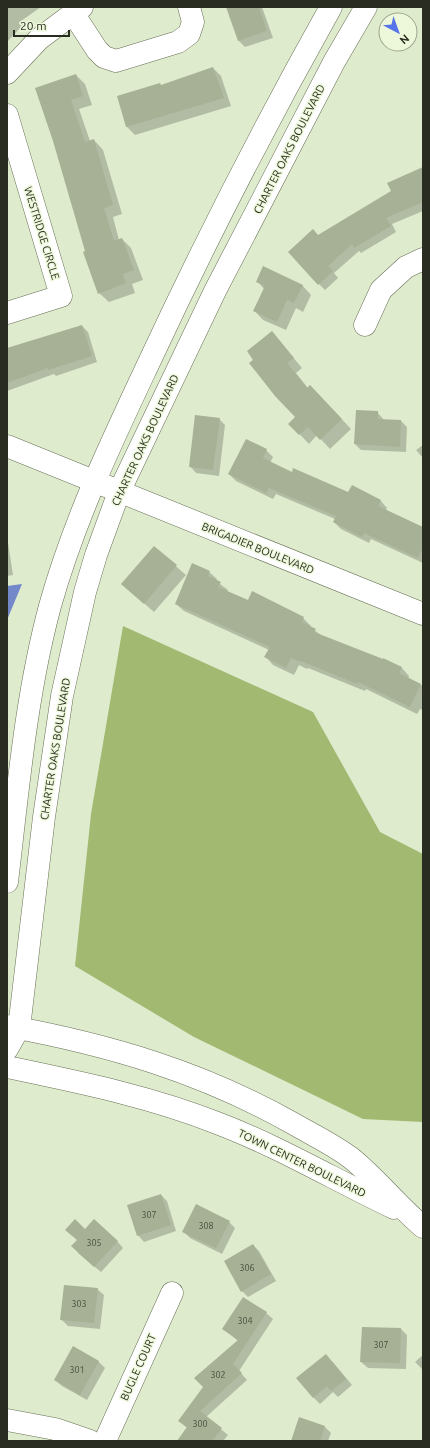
<svg xmlns="http://www.w3.org/2000/svg" width="430" height="1448" viewBox="0 0 430 1448" font-family="Ubuntu,sans-serif">
<style>
.forest{fill:#a1b971}
.water{fill:#7388c9}
.shadow{fill:#0003}
.building{fill:#a7b195}
.lines{fill:none;stroke-linecap:round;stroke-linejoin:round}
.minor-casing{stroke:#677056;stroke-width:23}
.minor{stroke:#fff;stroke-width:22}
.labels{text-anchor:middle;dominant-baseline:central;stroke-width:3;stroke-linejoin:round;paint-order:stroke}
.number-label{font-size:9px;fill:#484e3e}
.street-label{font-size:11px;fill:#292d21;stroke:#edf8da}
</style>
<rect width="100%" height="100%" fill="#dfebcd"/>
<polygon class="forest" points="123,626 313,712 380,832 423,854 423,1122 363,1119 194,1037 75,966 91,814"/>
<polygon class="water" points="22,584 7,620 7,586"/>
<g class="shadow">
<polygon points="7,7 41,7 21,21 24,24 7,42"/>
<polygon points="227,7 262,7 273,38 245,47 239,41"/>
<polygon points="213,68 221,76 231,106 135,135 127,127 118,97 161,86"/>
<polygon points="76,75 85,84 92,105 79,109 90,141 94,140 103,150 122,214 113,217 119,240 122,239 131,248 143,280 132,284 135,293 109,302 99,293 54,141"/>
<polygon points="423,168 423,211 392,224 396,232 361,253 359,251 334,273 338,278 325,290 319,284 318,236 392,192"/>
<polygon points="257,281 302,285 311,295 303,312 296,308 286,330 263,320 254,310 264,289"/>
<polygon points="82,326 88,332 97,362 56,376 54,374 7,391 7,349"/>
<polygon points="272,332 302,368 296,373 308,388 319,395 351,429 330,449 317,435 309,444 290,424 296,417 255,360"/>
<polygon points="377,412 384,420 401,421 407,427 406,452 361,450 355,444"/>
<polygon points="219,419 225,425 219,476 196,473 190,466"/>
<polygon points="423,445 423,458 416,450"/>
<polygon points="266,450 273,457 270,463 292,474 349,493 352,487 381,501 387,508 386,510 423,528 423,563 371,539 369,543 341,529 334,522 335,519 276,494 273,499 236,481 229,474"/>
<polygon points="7,536 13,575 7,576"/>
<polygon points="154,547 186,575 154,612 122,584"/>
<polygon points="209,572 217,579 216,581 228,590 227,592 248,601 253,592 303,618 311,626 310,627 321,635 402,668 409,676 408,679 423,686 423,710 420,709 417,714 366,689 365,691 308,668 307,669 299,665 294,675 273,665 266,657 269,650 184,611 176,604"/>
<polygon points="161,1195 167,1201 176,1231 144,1242 138,1235"/>
<polygon points="229,1222 235,1228 222,1254 190,1238 183,1231"/>
<polygon points="86,1230 117,1241 123,1248 101,1272 78,1253"/>
<polygon points="253,1245 259,1251 276,1281 248,1297 242,1291"/>
<polygon points="97,1289 104,1295 100,1329 68,1326 61,1319"/>
<polygon points="266,1313 273,1319 239,1371 247,1380 206,1417 228,1435 223,1441 181,1441 187,1428 179,1421 238,1341 224,1329"/>
<polygon points="401,1329 407,1335 406,1369 368,1368 361,1362"/>
<polygon points="74,1347 99,1362 105,1368 87,1400 62,1386 55,1380"/>
<polygon points="423,1355 423,1370 415,1362"/>
<polygon points="332,1361 352,1385 338,1397 333,1392 320,1404 313,1397"/>
<polygon points="325,1427 331,1433 328,1441 292,1441"/>
</g>
<g class="building">
<polygon points="226,7 259,7 267,31 238,41"/>
<polygon points="213,67 224,98 126,127 117,96 160,83 161,85"/>
<polygon points="76,74 83,96 71,100 85,142 94,139 113,205 104,208 114,241 122,238 134,270 123,274 126,283 98,294 83,252 85,251 53,141 35,88"/>
<polygon points="423,167 423,202 386,218 391,226 354,248 352,244 328,266 333,271 318,285 288,252 313,229 318,235 391,191 387,183"/>
<polygon points="263,266 303,285 294,303 287,300 277,322 253,311 265,286 256,282"/>
<polygon points="82,325 92,356 48,370 48,368 7,383 7,348"/>
<polygon points="272,331 294,358 287,363 307,388 310,385 342,419 320,440 308,427 299,435 288,424 295,417 275,396 249,363 253,360 247,351"/>
<polygon points="356,410 378,411 378,419 401,420 400,447 354,444"/>
<polygon points="195,415 220,418 213,470 189,467"/>
<polygon points="246,439 267,449 263,458 292,472 293,468 348,492 352,485 381,500 378,506 423,527 423,547 418,558 364,533 362,537 333,522 336,516 269,488 266,493 228,474"/>
<polygon points="154,546 177,565 144,604 121,584"/>
<polygon points="192,563 210,571 208,576 221,582 218,587 248,600 252,591 304,617 302,622 316,629 314,632 383,659 383,658 402,667 399,673 421,684 410,707 358,682 357,684 301,661 300,662 291,658 286,668 264,657 270,647 175,604"/>
<polygon points="161,1194 171,1225 137,1236 127,1205"/>
<polygon points="196,1204 230,1221 216,1248 182,1232"/>
<polygon points="75,1219 85,1229 94,1219 118,1241 94,1267 71,1246 77,1240 65,1230"/>
<polygon points="253,1244 271,1274 241,1292 224,1261"/>
<polygon points="64,1285 98,1288 94,1323 60,1320"/>
<polygon points="243,1297 267,1312 233,1364 242,1373 200,1411 222,1428 212,1441 177,1441 187,1427 178,1421 203,1387 194,1378 238,1340 222,1329"/>
<polygon points="362,1327 401,1328 400,1363 360,1362"/>
<polygon points="73,1346 99,1361 80,1395 54,1380"/>
<polygon points="326,1354 346,1379 331,1391 327,1386 313,1398 296,1378"/>
<polygon points="299,1417 325,1426 320,1441 291,1441"/>
</g>
<g class="lines">
<g class="minor-casing">
<g id="minor">
<polyline points="73,13 97,50 104,57 116,61 178,42 189,34 193,22 189,7"/>
<polyline points="7,73 39,39 82,7"/>
<polyline points="7,115 61,296 7,313"/>
<polyline points="365,325 381,290 406,267 423,259"/>
<polyline points="7,446 423,614"/>
<path d="M7 882C18 790 26 695 50 606 75 517 113 439 152 356 207 238 267 121 331 7"/>
<path d="M7 1026C110 1045 202 1072 294 1124 313 1135 334 1145 351 1158 376 1178 398 1206 423 1227"/>
<polyline points="7,1049 19,1028 44,817 62,696 85,592 96,555 119,492 215,291 334,62 366,7"/>
<path d="M7 1067C78 1082 149 1096 217 1123 278 1146 335 1180 394 1208"/>
<polyline points="7,1420 55,1429 90,1441"/>
<polyline points="105,1441 172,1293"/>
</g>
</g>
<use href="#minor" class="minor"/>
</g>
<g class="labels">
<g class="number-label">
<text x="149" y="1215">307</text>
<text x="206" y="1226">308</text>
<text x="94" y="1243">305</text>
<text x="247" y="1268">306</text>
<text x="79" y="1304">303</text>
<text x="245" y="1321">304</text>
<text x="381" y="1345">307</text>
<text x="77" y="1370">301</text>
<text x="218" y="1375">302</text>
<text x="200" y="1424">300</text>
</g>
<g class="street-label">
<text transform="translate(289 149) rotate(-63)">CHARTER OAKS BOULEVARD</text>
<text transform="translate(42 233) rotate(73)">WESTRIDGE CIRCLE</text>
<text transform="translate(145 440) rotate(-65)">CHARTER OAKS BOULEVARD</text>
<text transform="translate(258 548) rotate(22)">BRIGADIER BOULEVARD</text>
<text transform="translate(55 749) rotate(-81)">CHARTER OAKS BOULEVARD</text>
<text transform="translate(302 1163) rotate(26)">TOWN CENTER BOULEVARD</text>
<text transform="translate(138 1367) rotate(-66)">BUGLE COURT</text>
</g>
</g>
<rect width="430" height="1448" fill="none" stroke="#292d21" stroke-width="16"/>
<g transform="translate(398 32) rotate(139)"><circle r="19" fill="#edf8da" stroke="#9fa790"/>
<path d="M0-3L7 15L0 10L-7 15Z" fill="#5674e9"/>
<text y="-6" font-size="11" font-weight="bold" text-anchor="middle" fill="#292d21">N</text>
</g>
<path d="M14 30v6h55v-6" fill="none" stroke="#292d21" stroke-width="2"/>
<text x="20" y="30" font-size="12" fill="#292d21" stroke="#edf8da" stroke-width="3" paint-order="stroke">20 m</text>
</svg>
